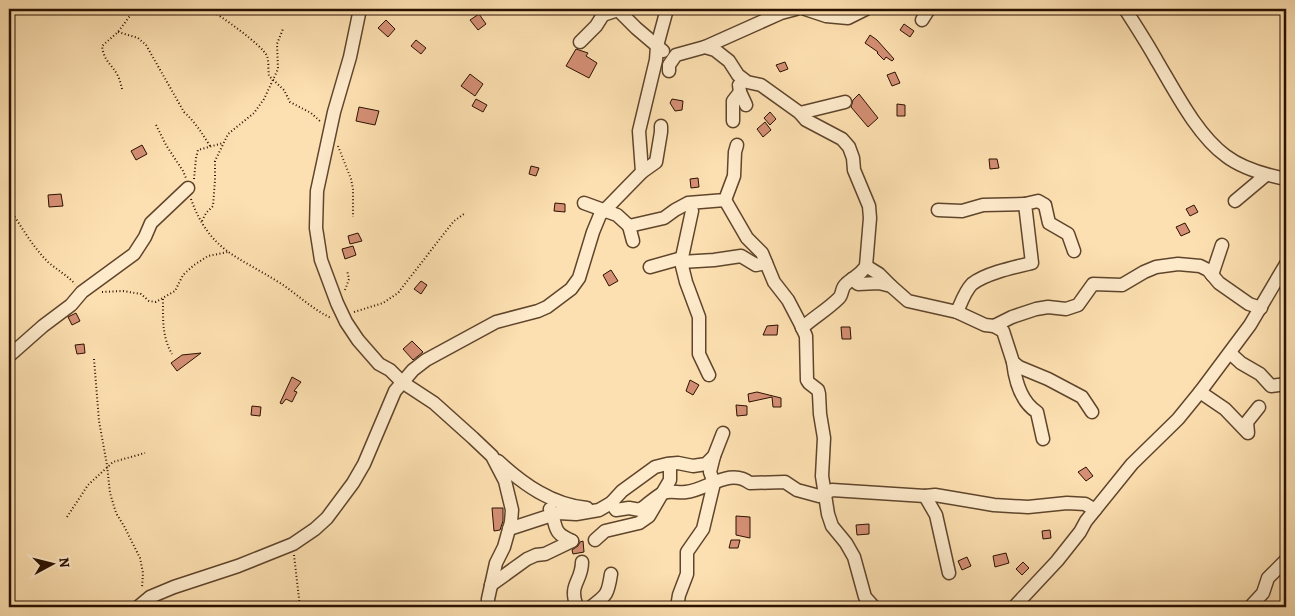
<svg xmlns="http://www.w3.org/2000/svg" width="1295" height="616" viewBox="0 0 1295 616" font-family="Alegreya,serif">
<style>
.building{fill:#d58f75;stroke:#2a1100}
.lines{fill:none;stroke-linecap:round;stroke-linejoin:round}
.minor-casing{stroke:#5f452c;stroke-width:15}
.path{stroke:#2a1100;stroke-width:2;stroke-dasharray:1 2.5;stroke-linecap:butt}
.minor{stroke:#feebcc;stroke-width:12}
</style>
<rect width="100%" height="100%" fill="#fde0b1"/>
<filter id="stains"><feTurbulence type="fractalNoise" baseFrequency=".004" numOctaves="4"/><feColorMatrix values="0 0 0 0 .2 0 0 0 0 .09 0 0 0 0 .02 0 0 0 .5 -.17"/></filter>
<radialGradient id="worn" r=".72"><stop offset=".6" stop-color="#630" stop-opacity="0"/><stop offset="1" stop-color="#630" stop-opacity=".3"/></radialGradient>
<g class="building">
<polygon points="479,14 486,24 478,30 470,20"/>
<polygon points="386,20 395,29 388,37 378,28"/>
<polygon points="904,24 914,31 910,37 900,30"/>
<polygon points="870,35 877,40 894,59 892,61 886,57 884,60 877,53 878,52 865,43"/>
<polygon points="416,40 426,48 421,54 411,46"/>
<polygon points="576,49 588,53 586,56 597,63 589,78 566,66"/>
<polygon points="785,62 788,69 780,72 776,65"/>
<polygon points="895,72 900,83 892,86 887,75"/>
<polygon points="470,74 483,84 475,96 461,86"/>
<polygon points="859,94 878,118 868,127 851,107 853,100"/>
<polygon points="476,99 487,105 483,112 472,106"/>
<polygon points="672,99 683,101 682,110 675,111 670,103"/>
<polygon points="897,104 905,105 905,116 897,116"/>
<polygon points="359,107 379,111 375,125 356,121"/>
<polygon points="770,112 776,119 770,125 764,118"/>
<polygon points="765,122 771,130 763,137 757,129"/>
<polygon points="142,145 147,154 136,160 131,151"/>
<polygon points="989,159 997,159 999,168 990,169"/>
<polygon points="531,166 539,168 536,176 529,174"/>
<polygon points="698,178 699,187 691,188 690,179"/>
<polygon points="61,194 63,206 49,207 48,195"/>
<polygon points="555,203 565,204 565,212 554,211"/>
<polygon points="1194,205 1198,212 1190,216 1186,209"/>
<polygon points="1185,223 1190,232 1181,236 1176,227"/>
<polygon points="358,233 362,241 350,244 348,236"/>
<polygon points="353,246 356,255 345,259 342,249"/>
<polygon points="611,270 618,281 609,286 603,275"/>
<polygon points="421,281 427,285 421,294 414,289"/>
<polygon points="76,313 80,321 72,325 68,317"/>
<polygon points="778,325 777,335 763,335 767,326"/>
<polygon points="841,327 850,327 851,339 842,339"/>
<polygon points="412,341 423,352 413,360 403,349"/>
<polygon points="84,344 85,353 77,354 75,345"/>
<polygon points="201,353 177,371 171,363 182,355"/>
<polygon points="292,377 301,382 294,391 297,392 292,402 286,399 282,404 280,403"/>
<polygon points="690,380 699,385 693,395 686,391"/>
<polygon points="757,392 781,398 781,407 773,407 772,397 749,402 748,394"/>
<polygon points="736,405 747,406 747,415 737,416"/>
<polygon points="252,406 261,407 260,416 251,415"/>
<polygon points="1086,467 1093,476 1086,481 1078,472"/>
<polygon points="492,508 503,508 503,521 500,530 494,531"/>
<polygon points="736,516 750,517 750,538 736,535"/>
<polygon points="869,524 869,534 857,535 856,525"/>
<polygon points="1050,530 1051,538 1043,539 1042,531"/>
<polygon points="731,540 740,540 738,548 729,548"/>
<polygon points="583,541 584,552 573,554 572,550 578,546 580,542"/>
<polygon points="1006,553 1009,563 995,567 993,556"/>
<polygon points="967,557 971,566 962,570 958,561"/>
<polygon points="1023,562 1029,568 1022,575 1016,569"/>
</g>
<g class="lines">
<g class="minor-casing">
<g id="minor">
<polyline points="360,9 350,57 334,112 317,191 316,228 321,260 337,303 346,322 358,340 379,364 390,370 402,382 434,403 473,438 492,456 505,481 512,510 511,522 504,547 496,563 488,599 488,607"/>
<polyline points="617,9 636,28 663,51"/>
<polyline points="805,9 826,16 848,18 866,9"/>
<path d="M1125 9C1136 26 1147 43 1157 61 1175 91 1197 135 1226 156 1243 169 1266 175 1286 179"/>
<polyline points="922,20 929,9"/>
<polyline points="580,42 596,26 603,15 618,10"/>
<polyline points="705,47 781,13 796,9"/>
<path d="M669 71V65L676 55 705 47 715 50 729 61 738 75 747 82 761 85 800 113 806 120 842 139 849 147 853 158 854 170 869 206 870 218 866 266C861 275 852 278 846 284 841 288 843 294 839 298 827 310 814 317 802 328"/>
<polyline points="739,85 740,92 746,105"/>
<polyline points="800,113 845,102"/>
<polyline points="733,121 733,101 740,92"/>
<polyline points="642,172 656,162 661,132 661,126"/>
<polyline points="725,200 747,238 762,253 774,282 788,300 800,323 806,336 807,380 809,383 818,390 819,394 820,414 824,438 822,476 828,514 832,526 846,543 854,557 865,597 874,607"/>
<polyline points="1235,201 1266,175"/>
<polyline points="584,203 617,215 629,226 664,218 675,210 688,203 725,200 734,176 735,152 737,145"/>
<polyline points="938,210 962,211 983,205 1025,204"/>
<polyline points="692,211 681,262 686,282 699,317 699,354 709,375"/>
<polyline points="629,226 633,241"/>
<polyline points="681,262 714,260 741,256 756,265 766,263"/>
<polyline points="866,266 879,274 891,286"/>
<polyline points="650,267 682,258"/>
<polyline points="1212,275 1222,245"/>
<polyline points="852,279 858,284 879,283 891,286 908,301 957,312 985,325 994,326 1012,317 1036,309 1048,307 1066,309 1078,305 1093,284 1122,285 1144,272 1156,267 1178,264 1200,266 1208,270 1219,283 1249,304 1261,308"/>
<path d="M957 312C961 303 965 291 972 284 986 273 1015 267 1032 263L1025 204 1038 201 1045 205 1049 223 1068 234 1074 251"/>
<polyline points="994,326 1003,331 1013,362 1019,367 1048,379 1082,397 1092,412"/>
<polyline points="1230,353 1241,363 1260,374 1271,386 1286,384"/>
<polyline points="9,356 43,326 71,305 82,292 134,254 145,237 151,223 188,188"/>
<path d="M1013 362C1015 379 1021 402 1037 412L1043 439"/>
<polyline points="1200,392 1225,409 1248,433 1247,422 1259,407"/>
<path d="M498 461C523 484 552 505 587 508"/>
<polyline points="925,496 936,515 949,573"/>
<path d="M611 503 616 510 629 508 640 510C647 505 655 497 663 493 670 490 678 493 686 492 707 490 730 467 750 483L785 482 797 490 819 496 832 490 925 496 935 495 994 505 1028 507 1067 503 1085 504 1095 510"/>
<path d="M550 509C558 527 551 532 572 541"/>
<polyline points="509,529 558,513 576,514 599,510 611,503 622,491 655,467 667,464 678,463 693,466 706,464 714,456 723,433"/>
<polyline points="595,540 605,531 639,523 649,516 670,480 670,464"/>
<polyline points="491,585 527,559 536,555 545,554 572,541"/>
<polyline points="138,607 150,597 174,587 238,566 293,544 315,529 327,518 353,483 364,464 395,391 413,370 426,360 496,322 538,311 547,307 571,289 579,278 593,232 600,215 642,172 639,131 656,60 657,46 667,9"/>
<path d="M577 607C568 584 582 582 582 562"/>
<path d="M591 607C607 595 608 594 611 574"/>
<polyline points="677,607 679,595 687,574 687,552 703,529 714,483 710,472 714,456"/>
<polyline points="1014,607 1057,561 1080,532 1086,521 1132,464 1178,419 1200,392 1250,325 1286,264"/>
<polyline points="1250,607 1263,593 1268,578 1286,560"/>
</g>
</g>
<g class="path">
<path d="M208 9C220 15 262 45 267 56 269 61 268 70 269 76L284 90 290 102 311 113 321 122"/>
<polyline points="342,9 348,13"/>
<path d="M118 32 138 38 146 45 184 112C195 122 202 133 210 146"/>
<path d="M122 89C121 85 120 80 118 76 112 64 104 62 102 46L118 32 135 9"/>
<polyline points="156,125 166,145 183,171 186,178"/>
<polyline points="338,146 351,179 353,189 353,217"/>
<polyline points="194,179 196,158 198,150 223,143"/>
<path d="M191 199C210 252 238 256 280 283 297 294 312 309 331 318"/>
<path d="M9 208C21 226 32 246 48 262 57 270 67 275 75 284"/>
<polyline points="202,221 206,213 213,206 215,180 215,161 228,134 254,113 264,99 278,69 277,44 283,29"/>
<polyline points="345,290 349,279 347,270"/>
<polyline points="102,292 123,291 141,294 149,301 156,302 175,291 183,275 194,265 208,256 228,252"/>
<path d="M163 299C163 319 162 337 172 354"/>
<polyline points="354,312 383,303 398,293 446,231 454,221 464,214"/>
<polyline points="94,359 99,421 107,465 110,493 116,513 124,526 140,558 143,573 142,588"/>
<polyline points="67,517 88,485 113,462 145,453"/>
<polyline points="294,555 300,607"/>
</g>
<use href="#minor" class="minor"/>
</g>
<rect width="1295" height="616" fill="none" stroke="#fde0b1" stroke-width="30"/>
<rect x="10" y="10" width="1275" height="596" fill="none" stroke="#2a1100" stroke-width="2.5"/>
<rect x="15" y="15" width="1265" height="586" fill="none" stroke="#2a1100"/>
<g transform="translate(52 564) rotate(83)" stroke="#feebcc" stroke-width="4" paint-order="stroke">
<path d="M0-4L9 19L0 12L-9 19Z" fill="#2a1100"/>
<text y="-8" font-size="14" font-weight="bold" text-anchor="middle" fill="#2a1100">N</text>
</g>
<rect width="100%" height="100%" filter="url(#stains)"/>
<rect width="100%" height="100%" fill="url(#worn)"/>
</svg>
